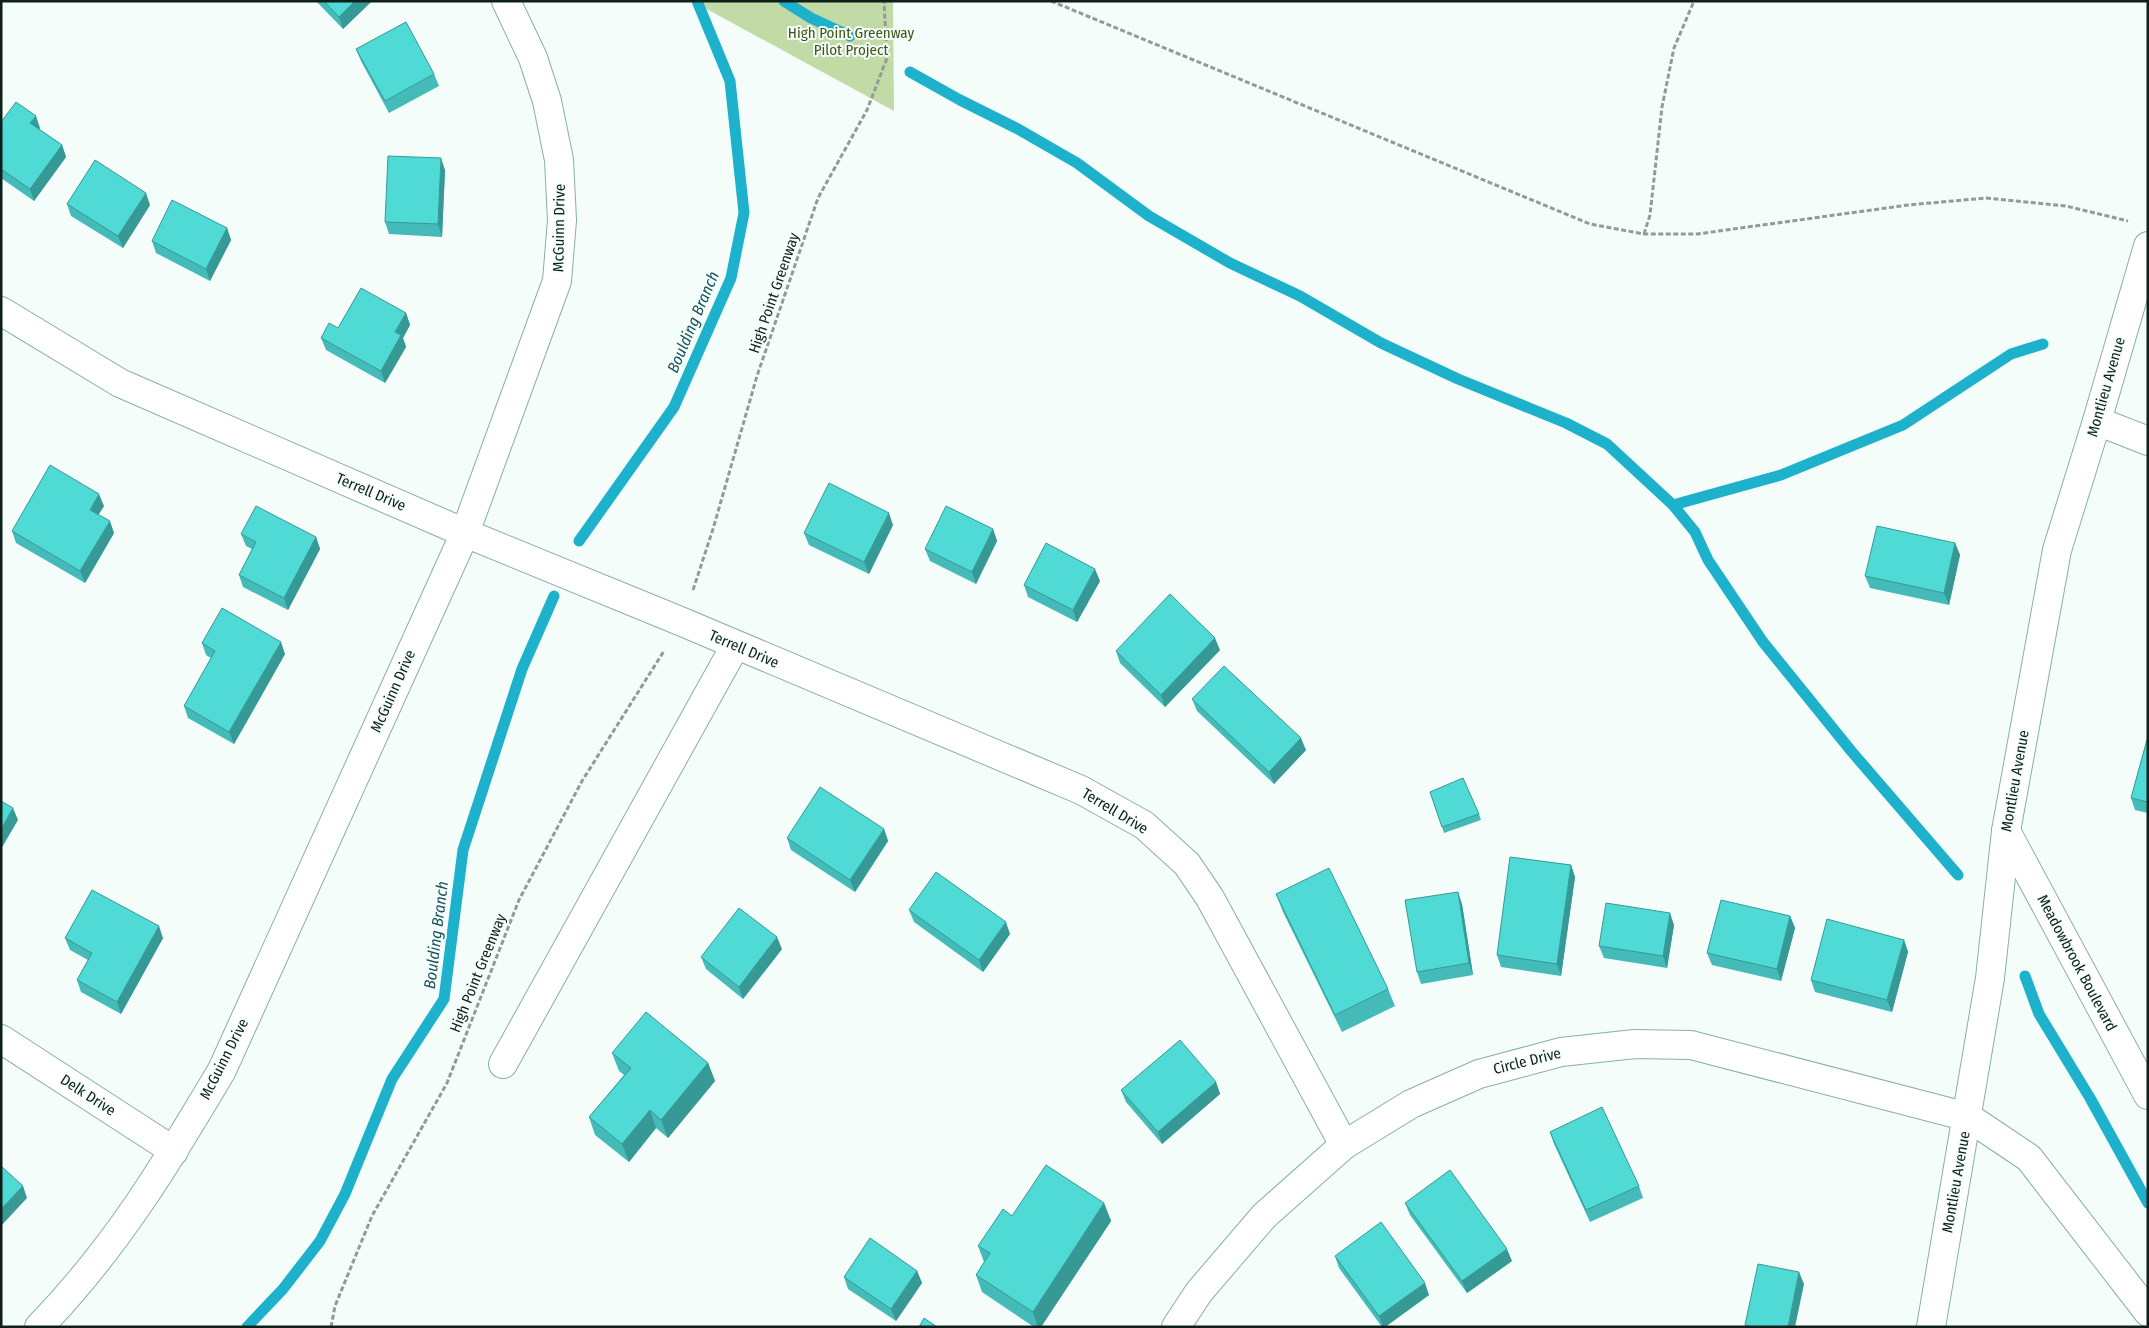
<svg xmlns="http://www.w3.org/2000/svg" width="2149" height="1328" viewBox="0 0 2149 1328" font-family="'Fira Sans Condensed',sans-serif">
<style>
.green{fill:#c2dba6}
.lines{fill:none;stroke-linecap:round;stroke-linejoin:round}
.stream{stroke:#1db1cb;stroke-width:11}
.minor-casing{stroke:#87b1a2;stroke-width:30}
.tertiary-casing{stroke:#87b1a2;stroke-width:30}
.path{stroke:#909c97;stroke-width:3;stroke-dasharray:5 2.5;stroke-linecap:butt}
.minor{stroke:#fff;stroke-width:28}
.tertiary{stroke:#fff;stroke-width:28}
.wall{fill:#44bbb8}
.shaded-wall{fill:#379996}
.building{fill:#4fdad6;stroke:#379996}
.labels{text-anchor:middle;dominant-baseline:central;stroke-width:4;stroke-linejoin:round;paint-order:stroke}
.park-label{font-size:15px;fill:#3e551a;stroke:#f4fdf9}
.street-label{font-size:15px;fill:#0f1f1a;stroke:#f4fdf9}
.water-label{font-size:16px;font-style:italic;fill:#18505b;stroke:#f4fdf9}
</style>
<rect width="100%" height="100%" fill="#f4fdf9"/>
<polygon class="green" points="692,1 893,1 894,111"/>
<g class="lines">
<g class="stream">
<polyline points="784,1 811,18 850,36"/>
<polyline points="910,72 960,100 1018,129 1077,163 1149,216 1230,263 1300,296 1381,343 1458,379 1566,423 1607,444 1673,505 1695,532 1708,560 1763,642 1852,752 1958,875"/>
<polyline points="1673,505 1781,475 1903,425 2011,354 2043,344"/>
<polyline points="579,541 674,407 731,278 744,213 730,81 697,1"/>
<polyline points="2025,976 2039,1014 2090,1098 2148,1203"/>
<polyline points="247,1327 283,1289 320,1241 345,1194 392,1079 444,999 463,850 522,669 554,596"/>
</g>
<g class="minor-casing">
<g id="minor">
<polyline points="1,311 120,383 465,533 680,621 1081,790 1144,825 1187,864 1210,898 1344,1145"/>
<polyline points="2097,421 2148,441"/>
<polyline points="2006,831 2148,1095"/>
<polyline points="1,1039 174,1151"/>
<polyline points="503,1064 735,646"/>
<path d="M39 1327C115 1249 167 1163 222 1070L465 533 557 281 562 220 559 160 547 101 533 58 506 1"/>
<polyline points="1176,1327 1199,1292 1264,1216 1344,1145 1411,1104 1479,1074 1561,1052 1635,1044 1691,1045 1968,1117 2029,1158 2148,1312"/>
</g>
</g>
<g class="tertiary-casing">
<polyline id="tertiary" points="1931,1327 1990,978 2006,831 2057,550 2097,421 2148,246"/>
</g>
<g class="path">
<polyline points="1051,1 1590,224 1644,234 1697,234 1908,205 1986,198 2066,206 2128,221"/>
<polyline points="1644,234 1650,215 1662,107 1674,48 1694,1"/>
<polyline points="693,590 713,529 757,376 818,198 867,110 887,58 884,1"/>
<polyline points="331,1327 335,1306 372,1216 447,1083 519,900 582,781 664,651"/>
</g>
<use href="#minor" class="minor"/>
<use href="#tertiary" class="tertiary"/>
</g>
<g class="wall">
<polygon points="316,1 372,1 343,29"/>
<polygon points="356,49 434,74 439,86 389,113 361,61"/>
<polygon points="1,122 40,128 39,129 62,145 66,157 34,201 1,178"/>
<polygon points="445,170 442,237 389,234 385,222"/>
<polygon points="67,204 150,205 123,248 71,216"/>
<polygon points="227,228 231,240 210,281 156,253 152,241"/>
<polygon points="406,313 410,325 403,338 406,347 385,383 326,350 321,338 338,328"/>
<polygon points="104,506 98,515 114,533 85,583 16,543 12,531"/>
<polygon points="893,525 869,574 809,545 804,533"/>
<polygon points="993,529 997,541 976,584 930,561 925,549"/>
<polygon points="241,534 316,537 320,549 288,610 243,587 239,575 252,549 246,546"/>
<polygon points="1955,543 1960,555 1949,605 1870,588 1865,576"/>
<polygon points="1100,581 1077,622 1028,597 1024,585"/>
<polygon points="202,643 285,654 234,744 188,718 184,706 211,658 206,655"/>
<polygon points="1220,650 1165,707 1120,663 1116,651"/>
<polygon points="1192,699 1306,750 1274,784 1197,711"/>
<polygon points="2148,736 2148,813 2135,810 2131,798"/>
<polygon points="1430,792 1479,814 1481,820 1444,833"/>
<polygon points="884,829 888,841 855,892 791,850 787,838"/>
<polygon points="1571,865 1575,877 1561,976 1501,967 1497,955"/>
<polygon points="1276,894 1388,989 1395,1006 1342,1032 1283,912"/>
<polygon points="1462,904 1473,975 1421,984 1417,972"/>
<polygon points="909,910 1010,934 983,972 914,922"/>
<polygon points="1790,916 1795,928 1781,981 1712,965 1707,953"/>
<polygon points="1674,925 1667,968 1604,958 1599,946"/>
<polygon points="65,938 163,938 121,1014 81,992 77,980 88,960 70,950"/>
<polygon points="1904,940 1908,952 1892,1012 1815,992 1811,980"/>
<polygon points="782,949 743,999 706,969 701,957"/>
<polygon points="612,1053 708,1063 715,1081 668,1138 656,1128 629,1162 595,1135 589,1117 624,1075 619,1071"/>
<polygon points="1216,1082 1220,1094 1162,1144 1126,1102 1121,1090"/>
<polygon points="1550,1132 1639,1186 1643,1198 1590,1222 1554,1144"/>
<polygon points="1104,1203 1111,1221 1041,1327 1034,1327 982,1292 976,1275 984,1262 978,1246 1012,1216"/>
<polygon points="1405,1203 1512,1261 1467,1293 1410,1215"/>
<polygon points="1335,1256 1429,1295 1385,1327 1382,1327 1339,1268"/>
<polygon points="917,1271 922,1283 896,1321 848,1289 844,1277"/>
</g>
<g class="shaded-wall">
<polygon points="355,1 372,1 343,29 339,17"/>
<polygon points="36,116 40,128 35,135 30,123"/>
<polygon points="62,145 66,157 34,201 30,189"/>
<polygon points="441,158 445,170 442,237 438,224"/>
<polygon points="146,193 150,205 123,248 118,236"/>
<polygon points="227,228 231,240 210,281 206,269"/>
<polygon points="406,313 410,325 403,338 406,347 385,383 381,371 395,332"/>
<polygon points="99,494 104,506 94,522 90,510"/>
<polygon points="889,513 893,525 869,574 864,562"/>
<polygon points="110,521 114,533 85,583 80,571"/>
<polygon points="993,529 997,541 976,584 972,572"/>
<polygon points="316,537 320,549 288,610 284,598"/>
<polygon points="1955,543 1960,555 1949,605 1944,593"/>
<polygon points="1095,569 1100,581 1077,622 1073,610"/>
<polygon points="1215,638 1220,650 1165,707 1161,695"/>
<polygon points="281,642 285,654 234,744 229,732"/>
<polygon points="1301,738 1306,750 1274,784 1269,772"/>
<polygon points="13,808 18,820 1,849 1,829"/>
<polygon points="884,829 888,841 855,892 850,880"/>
<polygon points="1571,865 1575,877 1561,976 1557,964"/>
<polygon points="1458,892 1462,904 1473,975 1469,963"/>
<polygon points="1670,913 1674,925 1667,968 1663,956"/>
<polygon points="1790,916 1795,928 1781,981 1777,969"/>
<polygon points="1006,922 1010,934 983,972 979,960"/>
<polygon points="159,926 163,938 121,1014 117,1002"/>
<polygon points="777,937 782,949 743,999 739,987"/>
<polygon points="1904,940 1908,952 1892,1012 1887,1000"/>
<polygon points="708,1063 715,1081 668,1138 661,1120"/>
<polygon points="1216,1082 1220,1094 1162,1144 1158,1132"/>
<polygon points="650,1110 656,1128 629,1162 622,1144"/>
<polygon points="23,1186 27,1198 1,1226 1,1209"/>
<polygon points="1104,1203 1111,1221 1041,1327 1038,1327 1033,1312"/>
<polygon points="1507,1249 1512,1261 1467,1293 1462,1281"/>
<polygon points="917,1271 922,1283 896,1321 891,1309"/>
<polygon points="1799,1272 1804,1284 1795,1327 1788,1327"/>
<polygon points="1425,1283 1429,1295 1385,1327 1383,1327 1379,1316"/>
</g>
<g class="building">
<polygon points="324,1 355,1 339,17"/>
<polygon points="406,22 434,74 385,101 356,49"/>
<polygon points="16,102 36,116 30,123 62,145 30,189 1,169 1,122"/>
<polygon points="388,156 441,158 438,224 385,222"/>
<polygon points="95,160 146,193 118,236 67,204"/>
<polygon points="172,200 227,228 206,269 152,241"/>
<polygon points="361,288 406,313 395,332 401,335 381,371 321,338 329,323 338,328"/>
<polygon points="50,465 99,494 90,510 110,521 80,571 12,531"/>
<polygon points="829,483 889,513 864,562 804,533"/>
<polygon points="256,506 316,537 284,598 239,575 256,542 241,534"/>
<polygon points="946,506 993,529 972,572 925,549"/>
<polygon points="1877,526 1955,543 1944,593 1865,576"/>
<polygon points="1046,543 1095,569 1073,610 1024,585"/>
<polygon points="1170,594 1215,638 1161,695 1116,651"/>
<polygon points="222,608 281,642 229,732 184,706 215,651 202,643"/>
<polygon points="1224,666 1301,738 1269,772 1192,699"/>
<polygon points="2148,736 2148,802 2131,798"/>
<polygon points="1463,778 1479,814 1442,827 1430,792"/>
<polygon points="820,787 884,829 850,880 787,838"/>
<polygon points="1,801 13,808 1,829"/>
<polygon points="1510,857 1571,865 1557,964 1497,955"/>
<polygon points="1329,868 1388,989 1335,1015 1276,894"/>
<polygon points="936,872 1006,922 979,960 909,910"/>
<polygon points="92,890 159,926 117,1002 77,980 92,953 65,938"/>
<polygon points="1458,892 1469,963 1417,972 1405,900"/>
<polygon points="1721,900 1790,916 1777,969 1707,953"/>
<polygon points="1606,903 1670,913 1663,956 1599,946"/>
<polygon points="739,908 777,937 739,987 701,957"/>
<polygon points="1827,919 1904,940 1887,1000 1811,980"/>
<polygon points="646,1012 708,1063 661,1120 650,1110 622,1144 589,1117 631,1068 612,1053"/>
<polygon points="1180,1040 1216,1082 1158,1132 1121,1090"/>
<polygon points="1602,1107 1639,1186 1586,1210 1550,1132"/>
<polygon points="1046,1165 1104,1203 1033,1312 976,1275 990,1253 978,1246 1003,1209 1012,1216"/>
<polygon points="1,1166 23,1186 1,1209"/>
<polygon points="1450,1170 1507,1249 1462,1281 1405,1203"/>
<polygon points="1381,1222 1425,1283 1379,1316 1335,1256"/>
<polygon points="870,1238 917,1271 891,1309 844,1277"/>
<polygon points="1758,1264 1799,1272 1788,1327 1752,1327 1745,1325"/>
<polygon points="924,1318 937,1327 919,1327"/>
</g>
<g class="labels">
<g class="park-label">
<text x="851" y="33">High Point Greenway<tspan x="851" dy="17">Pilot Project</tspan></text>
</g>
<g class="street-label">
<text transform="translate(559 228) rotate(-89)">McGuinn Drive</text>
<text transform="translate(774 293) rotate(-71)">High Point Greenway</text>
<text transform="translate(2106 387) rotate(-74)">Montlieu Avenue</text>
<text transform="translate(371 492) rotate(23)">Terrell Drive</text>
<text transform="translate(744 649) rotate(23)">Terrell Drive</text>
<text transform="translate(393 691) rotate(-66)">McGuinn Drive</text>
<text transform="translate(2015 781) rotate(-80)">Montlieu Avenue</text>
<text transform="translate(1115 811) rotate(31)">Terrell Drive</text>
<text transform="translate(2077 963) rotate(62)">Meadowbrook Boulevard</text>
<text transform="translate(478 973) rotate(-68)">High Point Greenway</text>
<text transform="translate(224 1059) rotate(-63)">McGuinn Drive</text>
<text transform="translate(1527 1061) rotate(-14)">Circle Drive</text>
<text transform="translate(88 1095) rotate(33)">Delk Drive</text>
<text transform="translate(1956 1182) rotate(-80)">Montlieu Avenue</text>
</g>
<g class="water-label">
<text transform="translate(693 322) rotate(-67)">Boulding Branch</text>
<text transform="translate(436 935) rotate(-83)">Boulding Branch</text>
</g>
</g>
<rect width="2149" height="1328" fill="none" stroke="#0f1f1a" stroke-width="5"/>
</svg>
